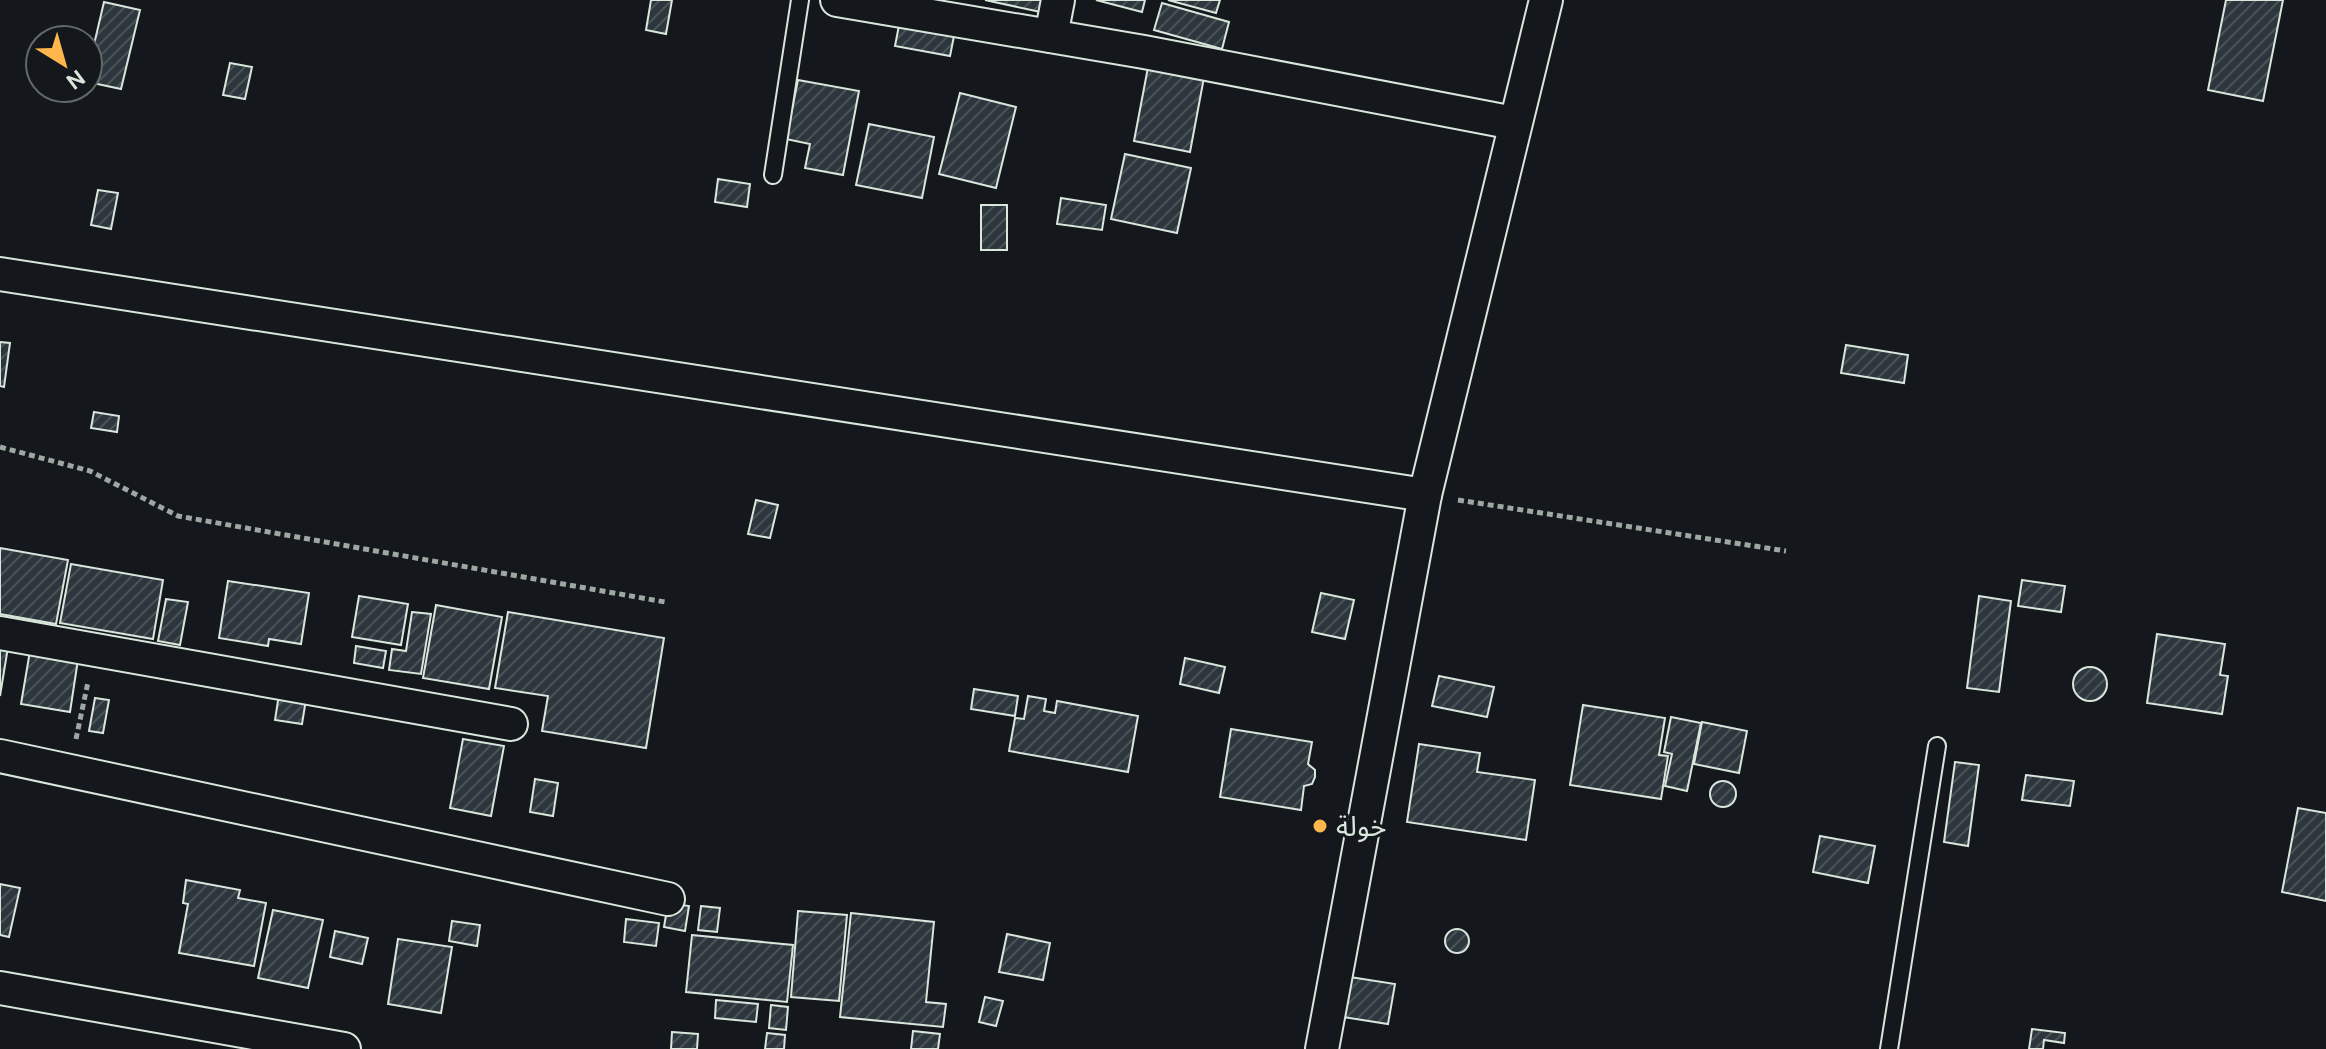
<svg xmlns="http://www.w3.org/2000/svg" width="2326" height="1049" viewBox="0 0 2326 1049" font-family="'DM Sans','Noto Sans Arabic',sans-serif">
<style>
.building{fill:url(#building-hatch);stroke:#d8e6dc;stroke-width:2}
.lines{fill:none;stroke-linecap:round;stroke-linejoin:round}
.lane-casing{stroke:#d8e6dc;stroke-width:20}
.street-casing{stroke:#d8e6dc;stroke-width:36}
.path{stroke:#9da8a2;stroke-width:5;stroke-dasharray:6 4;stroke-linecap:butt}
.lane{stroke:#14181c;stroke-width:16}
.street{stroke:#14181c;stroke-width:32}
.poi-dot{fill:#ffb74d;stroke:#14181c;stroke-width:3}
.labels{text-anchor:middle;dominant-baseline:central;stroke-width:6;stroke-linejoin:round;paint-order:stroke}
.poi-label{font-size:28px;fill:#d8e6dc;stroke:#14181c;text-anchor:start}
</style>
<defs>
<pattern id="building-hatch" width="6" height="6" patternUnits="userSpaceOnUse" patternTransform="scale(2)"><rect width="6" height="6" fill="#2c363c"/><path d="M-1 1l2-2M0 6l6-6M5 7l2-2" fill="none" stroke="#4a5358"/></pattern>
</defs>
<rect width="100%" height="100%" fill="#14181c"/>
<g class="building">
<polygon points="651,0 672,0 666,34 646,30"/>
<polygon points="985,0 1053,0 1050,14"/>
<polygon points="1096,0 1145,0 1142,12"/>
<polygon points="1168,0 1220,0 1216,13"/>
<polygon points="2226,0 2283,0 2263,101 2208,90"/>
<polygon points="104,2 140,10 121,89 88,82 88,70"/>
<polygon points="1162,3 1229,22 1222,49 1154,30"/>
<polygon points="901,15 956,26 950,56 895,46"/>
<polygon points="1149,62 1205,72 1190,152 1134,141"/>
<polygon points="230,63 252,67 245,99 223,95"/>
<polygon points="798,80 859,91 843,175 805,168 810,144 786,139"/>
<polygon points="960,93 1016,107 996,188 939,174"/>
<polygon points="869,124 934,137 922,198 856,185"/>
<polygon points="1125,154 1191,168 1177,233 1111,219"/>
<polygon points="718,179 750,184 747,207 715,202"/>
<polygon points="98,190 118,193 111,229 91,225"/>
<polygon points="1061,198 1106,205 1102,230 1057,224"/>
<rect x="981" y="205" width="26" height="45"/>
<polygon points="0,342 10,343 4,387 0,386"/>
<polygon points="1846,345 1908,355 1904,383 1841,373"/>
<polygon points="94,412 119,416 117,432 91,428"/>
<polygon points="756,500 778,505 770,538 748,534"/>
<polygon points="0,548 68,560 56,624 0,614"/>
<polygon points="71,564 163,580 153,639 60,623"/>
<polygon points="2022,580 2065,586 2061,612 2018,606"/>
<polygon points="228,581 309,593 301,644 269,639 268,646 219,638"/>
<polygon points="1321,593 1354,600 1345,639 1312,632"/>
<polygon points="359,596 408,604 401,645 352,637"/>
<polygon points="1979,596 2011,601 1999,692 1967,688"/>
<polygon points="166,599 188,602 180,645 158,641"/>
<polygon points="436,605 502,617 489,689 423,678"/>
<polygon points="412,612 431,614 421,674 389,670 392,649 406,651"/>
<polygon points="508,612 664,638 646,748 542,731 548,696 495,688"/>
<polygon points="2157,634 2225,644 2220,675 2228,676 2222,714 2147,703"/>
<polygon points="0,640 9,641 0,696"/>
<polygon points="31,645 79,653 70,712 21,704"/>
<polygon points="356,646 386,651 383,668 354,663"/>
<polygon points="1185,658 1225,667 1219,693 1180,684"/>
<circle cx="2090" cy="684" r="17"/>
<polygon points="1439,676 1494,687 1487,717 1432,706"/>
<polygon points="280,688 307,693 302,724 275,720"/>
<polygon points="974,689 1018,696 1015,716 971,709"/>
<polygon points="1028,696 1046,699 1044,711 1055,713 1057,701 1138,716 1128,772 1009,751 1015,718 1024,719"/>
<polygon points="95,698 109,700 103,733 89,731"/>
<polygon points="1583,705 1665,718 1659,755 1668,756 1661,799 1570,785"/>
<polygon points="1671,717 1701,723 1687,791 1665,786 1672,754 1664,752"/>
<polygon points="1702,722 1747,731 1739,773 1694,764"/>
<polygon points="1231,729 1312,742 1308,764 1315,770 1315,777 1312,784 1304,786 1301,810 1220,797"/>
<polygon points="463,739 504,746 491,816 450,808"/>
<polygon points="1419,744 1480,753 1477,772 1535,780 1526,840 1407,822"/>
<polygon points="1955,762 1979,765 1968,846 1944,842"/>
<polygon points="2026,775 2074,781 2070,806 2022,800"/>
<polygon points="535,779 558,783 553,816 530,812"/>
<circle cx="1723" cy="794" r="13"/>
<polygon points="2298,808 2326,813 2326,901 2282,892"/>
<polygon points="1820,836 1875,846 1868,883 1813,872"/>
<polygon points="186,880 240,890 238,898 266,903 254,966 179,953 188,904 183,903"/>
<polygon points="0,884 20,888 9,937 0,935"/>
<polygon points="668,903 689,906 685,931 664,927"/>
<polygon points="701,906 720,908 717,932 698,930"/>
<polygon points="273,910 323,920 308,988 258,978"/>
<polygon points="798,911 847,915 839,1001 791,997"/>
<polygon points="851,913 934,922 926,1002 946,1004 943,1027 840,1017"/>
<polygon points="626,919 659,923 656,946 624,942"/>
<polygon points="452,921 480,925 477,946 449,941"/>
<circle cx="1457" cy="941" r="12"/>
<polygon points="335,931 368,938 362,964 330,957"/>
<polygon points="1007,934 1050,943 1043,980 999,972"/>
<polygon points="692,935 793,945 787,1002 686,992"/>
<polygon points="398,939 452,947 441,1013 388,1004"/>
<polygon points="1350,977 1395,984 1388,1024 1343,1017"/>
<polygon points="985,997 1003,1001 996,1026 979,1022"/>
<polygon points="716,1000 758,1004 756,1022 715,1018"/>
<polygon points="771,1005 788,1007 786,1030 769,1028"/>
<polygon points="2032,1029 2065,1033 2064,1043 2044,1040 2043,1049 2029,1049"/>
<polygon points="913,1031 940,1034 938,1049 911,1049"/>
<polygon points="672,1032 698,1034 697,1049 671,1049"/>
<polygon points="767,1033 785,1035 784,1049 765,1049"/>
</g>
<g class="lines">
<g class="lane-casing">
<g id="lane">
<polyline points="773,175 800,0"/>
<polyline points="1889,1049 1937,746"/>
</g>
</g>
<g class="street-casing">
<g id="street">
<polyline points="837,0 1144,52 1514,123"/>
<polyline points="1051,36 1058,0"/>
<polyline points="0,274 1425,495"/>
<polyline points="0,633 511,724"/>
<polyline points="0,756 668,899"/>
<polyline points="0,988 344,1049"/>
<polyline points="1322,1049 1425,495 1546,0"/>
</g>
</g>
<g class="path">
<polyline points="0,447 90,471 178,516 665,602"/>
<polyline points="1458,500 1786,551"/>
<polyline points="76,739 88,682"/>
</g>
<use href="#lane" class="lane"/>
<use href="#street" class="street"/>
</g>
<circle class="poi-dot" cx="1320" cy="826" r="8"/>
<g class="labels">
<g class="poi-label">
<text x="1336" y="826">خولة</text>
</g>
</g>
<g transform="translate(64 64) rotate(143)"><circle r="38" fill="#14181c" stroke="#626a69" stroke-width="2"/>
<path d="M0-6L14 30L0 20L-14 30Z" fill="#ffb74d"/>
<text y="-12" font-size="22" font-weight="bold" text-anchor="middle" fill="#d8e6dc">N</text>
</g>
</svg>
